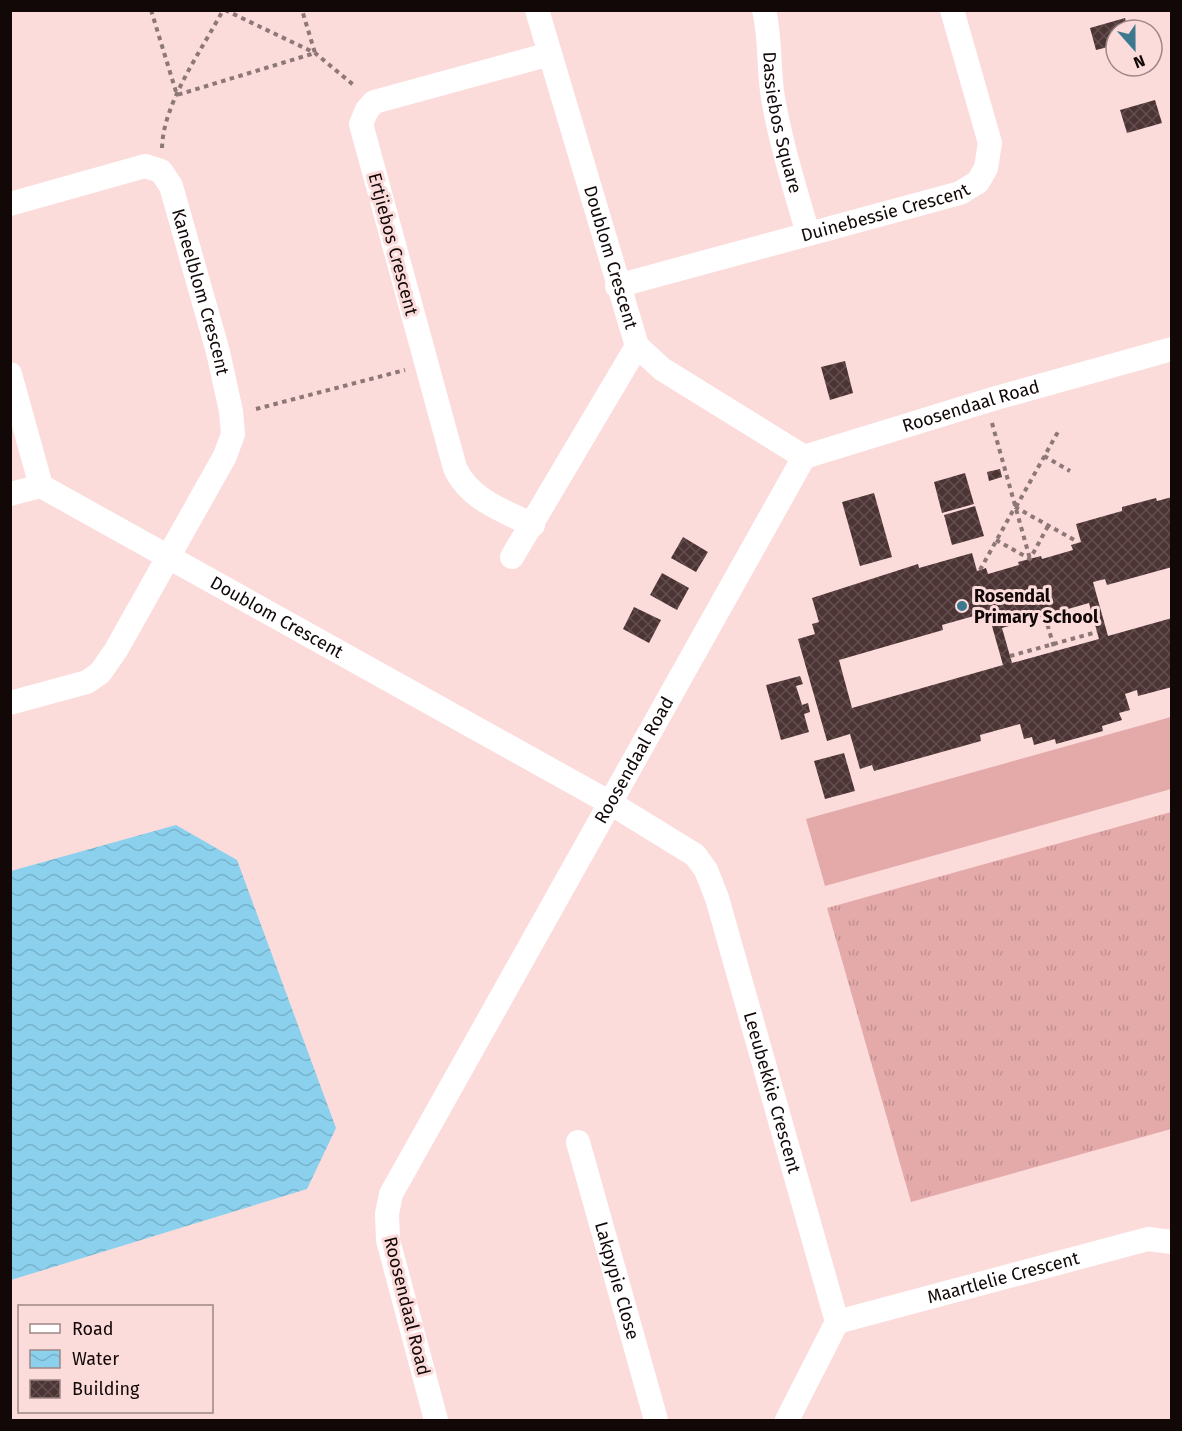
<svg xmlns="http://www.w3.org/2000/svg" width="1182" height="1431" viewBox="0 0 1182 1431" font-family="'Fira Sans',sans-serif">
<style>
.grass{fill:url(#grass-tufts)}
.pitch{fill:#e4a9a9}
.water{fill:url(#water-waves)}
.building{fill:url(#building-cross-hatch);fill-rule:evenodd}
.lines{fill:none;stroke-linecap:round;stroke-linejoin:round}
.path{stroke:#8d7777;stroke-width:4;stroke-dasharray:4.5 4.5;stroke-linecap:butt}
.minor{stroke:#fff;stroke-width:24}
.poi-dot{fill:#3c788f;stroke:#fcdbdb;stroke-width:2}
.labels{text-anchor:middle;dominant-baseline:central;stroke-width:6;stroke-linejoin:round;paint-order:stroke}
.street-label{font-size:18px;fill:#120808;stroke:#fcdbdb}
.poi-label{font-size:18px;font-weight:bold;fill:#120808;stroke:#fcdbdb;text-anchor:start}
</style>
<defs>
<pattern id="grass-tufts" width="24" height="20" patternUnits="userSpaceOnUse" patternTransform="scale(1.5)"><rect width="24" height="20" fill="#e4a9a9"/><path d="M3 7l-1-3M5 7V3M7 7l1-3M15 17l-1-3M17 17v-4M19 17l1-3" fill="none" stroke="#c39090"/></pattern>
<pattern id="water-waves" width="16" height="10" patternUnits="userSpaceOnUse" patternTransform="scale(1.5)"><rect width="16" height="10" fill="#8bd1ee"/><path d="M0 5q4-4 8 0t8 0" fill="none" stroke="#77b2cb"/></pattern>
<pattern id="building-cross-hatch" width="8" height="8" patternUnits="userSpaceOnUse" patternTransform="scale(1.5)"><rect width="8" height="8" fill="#4d3434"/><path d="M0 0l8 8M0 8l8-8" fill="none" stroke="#624e4e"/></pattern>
</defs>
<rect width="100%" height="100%" fill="#fcdbdb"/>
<polygon class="grass" points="1171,812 1171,1129 911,1202 827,908"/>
<polygon class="pitch" points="1171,717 1171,789 825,886 806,819"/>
<polygon class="water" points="176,825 237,860 336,1128 307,1189 11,1280 11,871"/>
<g class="building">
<polygon points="1125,18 1128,30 1116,30 1116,45 1096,50 1090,28"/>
<polygon points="1155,100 1162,123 1127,133 1120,110"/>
<polygon points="845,361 853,393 830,400 821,367"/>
<polygon points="1000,469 1002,477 989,481 987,472"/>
<polygon points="965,473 974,504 942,513 934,482"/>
<polygon points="874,493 892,557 860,566 842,502"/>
<path d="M1172 497V567L1107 585 1105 579 1093 582 1108 636 1172 618V687L1138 696 1137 690 1125 694 1130 710 1119 713 1122 720 1102 726 1103 731 1056 744 1055 739 1034 745 1032 737 1024 739 1020 724 980 735 981 741 874 771 872 765 860 769 850 734 827 741 798 639 815 634 812 624 819 622 812 598 918 564 919 568 972 553 977 571 986 568 988 574 1019 565 1018 562 1041 556 1042 559 1073 550 1071 545 1081 542 1076 524 1122 511V507L1156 498 1157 501ZM1089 603 1099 639 1012 663 1002 628ZM988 612 1003 665 852 708 839 660 943 630 942 625Z"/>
<polygon points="975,506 984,536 952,545 944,515"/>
<polygon points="683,537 708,552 696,572 671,558"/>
<polygon points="662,573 689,588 677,610 650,595"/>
<polygon points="634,607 661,620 649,643 623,629"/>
<polygon points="800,676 803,684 796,686 802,705 808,703 810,712 804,714 809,732 781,740 766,685"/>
<polygon points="844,753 855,791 825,799 814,761"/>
</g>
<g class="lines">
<g class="path">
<polyline points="151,10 177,95 315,53 302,10"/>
<polyline points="225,10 315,53 356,87"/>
<path d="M162 148C163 103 202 50 223 10"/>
<polyline points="256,409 405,370"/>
<polyline points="992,423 1030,559"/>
<polyline points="1044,456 1070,471"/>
<polyline points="1016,507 1059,430"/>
<polyline points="996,540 1030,559 1048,526"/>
<polyline points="980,570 1015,507 1078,542"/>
<polyline points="1045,616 1055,651"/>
<polyline points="1010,656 1097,632"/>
</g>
<g class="minor">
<path id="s1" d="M537 10 637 346 662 369 804 457"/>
<path id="s2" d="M764 10C771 40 768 68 773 98 781 144 795 189 808 234"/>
<path id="s3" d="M10 204 145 166 161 171 171 186 218 352 231 411 233 434 225 456 116 650 100 673 87 682 10 703"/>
<path id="s4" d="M617 286 960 193 978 182 986 168 990 143 952 10"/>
<path id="s5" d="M10 374 41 486 612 804 695 855 706 870 717 898 837 1322 787 1420"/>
<polyline points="10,494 41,486"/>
<path d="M533 525C503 511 469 499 455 468L361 124 367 110 374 102 550 54"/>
<polyline points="512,557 637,346"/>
<path id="s6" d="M578 1142 656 1420"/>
<path id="s7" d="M837 1322 1148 1239 1172 1242"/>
<path id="s8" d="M436 1420 388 1240 387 1214 391 1194 804 457 996 398 1172 349"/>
</g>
</g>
<circle class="poi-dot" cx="962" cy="606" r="6"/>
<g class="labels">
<g class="street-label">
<text stroke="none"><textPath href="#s2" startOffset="114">Dassiebos Square</textPath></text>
<text stroke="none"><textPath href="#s4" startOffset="278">Duinebessie Crescent</textPath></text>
<text transform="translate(393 244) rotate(75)">Ertjiebos Crescent</text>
<text stroke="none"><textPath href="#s1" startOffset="258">Doublom Crescent</textPath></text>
<text stroke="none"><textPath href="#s3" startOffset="285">Kaneelblom Crescent</textPath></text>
<text stroke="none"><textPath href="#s8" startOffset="1252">Roosendaal Road</textPath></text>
<text stroke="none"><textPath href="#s5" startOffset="386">Doublom Crescent</textPath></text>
<text stroke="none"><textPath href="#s8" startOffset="730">Roosendaal Road</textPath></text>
<text stroke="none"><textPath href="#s5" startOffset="1118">Leeubekkie Crescent</textPath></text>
<text stroke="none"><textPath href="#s7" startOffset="172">Maartlelie Crescent</textPath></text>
<text stroke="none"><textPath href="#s6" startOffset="144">Lakpypie Close</textPath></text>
<text transform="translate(407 1306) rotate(76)">Roosendaal Road</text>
</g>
<g class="poi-label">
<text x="974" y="596">Rosendal<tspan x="974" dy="21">Primary School</tspan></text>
</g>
</g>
<rect width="1182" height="1431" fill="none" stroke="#120808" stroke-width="24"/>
<rect x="18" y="1305" width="195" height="108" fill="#fcdbdb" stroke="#9e8787" stroke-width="1.5"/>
<rect x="30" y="1324" width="30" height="9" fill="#ffffff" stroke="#9e8787" stroke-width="1.5"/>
<text x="72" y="1335" font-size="18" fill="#120808">Road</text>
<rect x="30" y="1350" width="30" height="18" fill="url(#water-waves)" stroke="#9e8787" stroke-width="1.5"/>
<text x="72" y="1365" font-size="18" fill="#120808">Water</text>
<rect x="30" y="1380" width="30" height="18" fill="url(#building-cross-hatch)" stroke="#9e8787" stroke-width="1.5"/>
<text x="72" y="1395" font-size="18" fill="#120808">Building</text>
<g transform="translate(1134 48) rotate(159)"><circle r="28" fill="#fcdbdb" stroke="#9e8787" stroke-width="1.5"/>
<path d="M0-4.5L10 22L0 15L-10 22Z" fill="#3c788f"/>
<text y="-9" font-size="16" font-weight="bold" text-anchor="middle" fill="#120808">N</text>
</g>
</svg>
